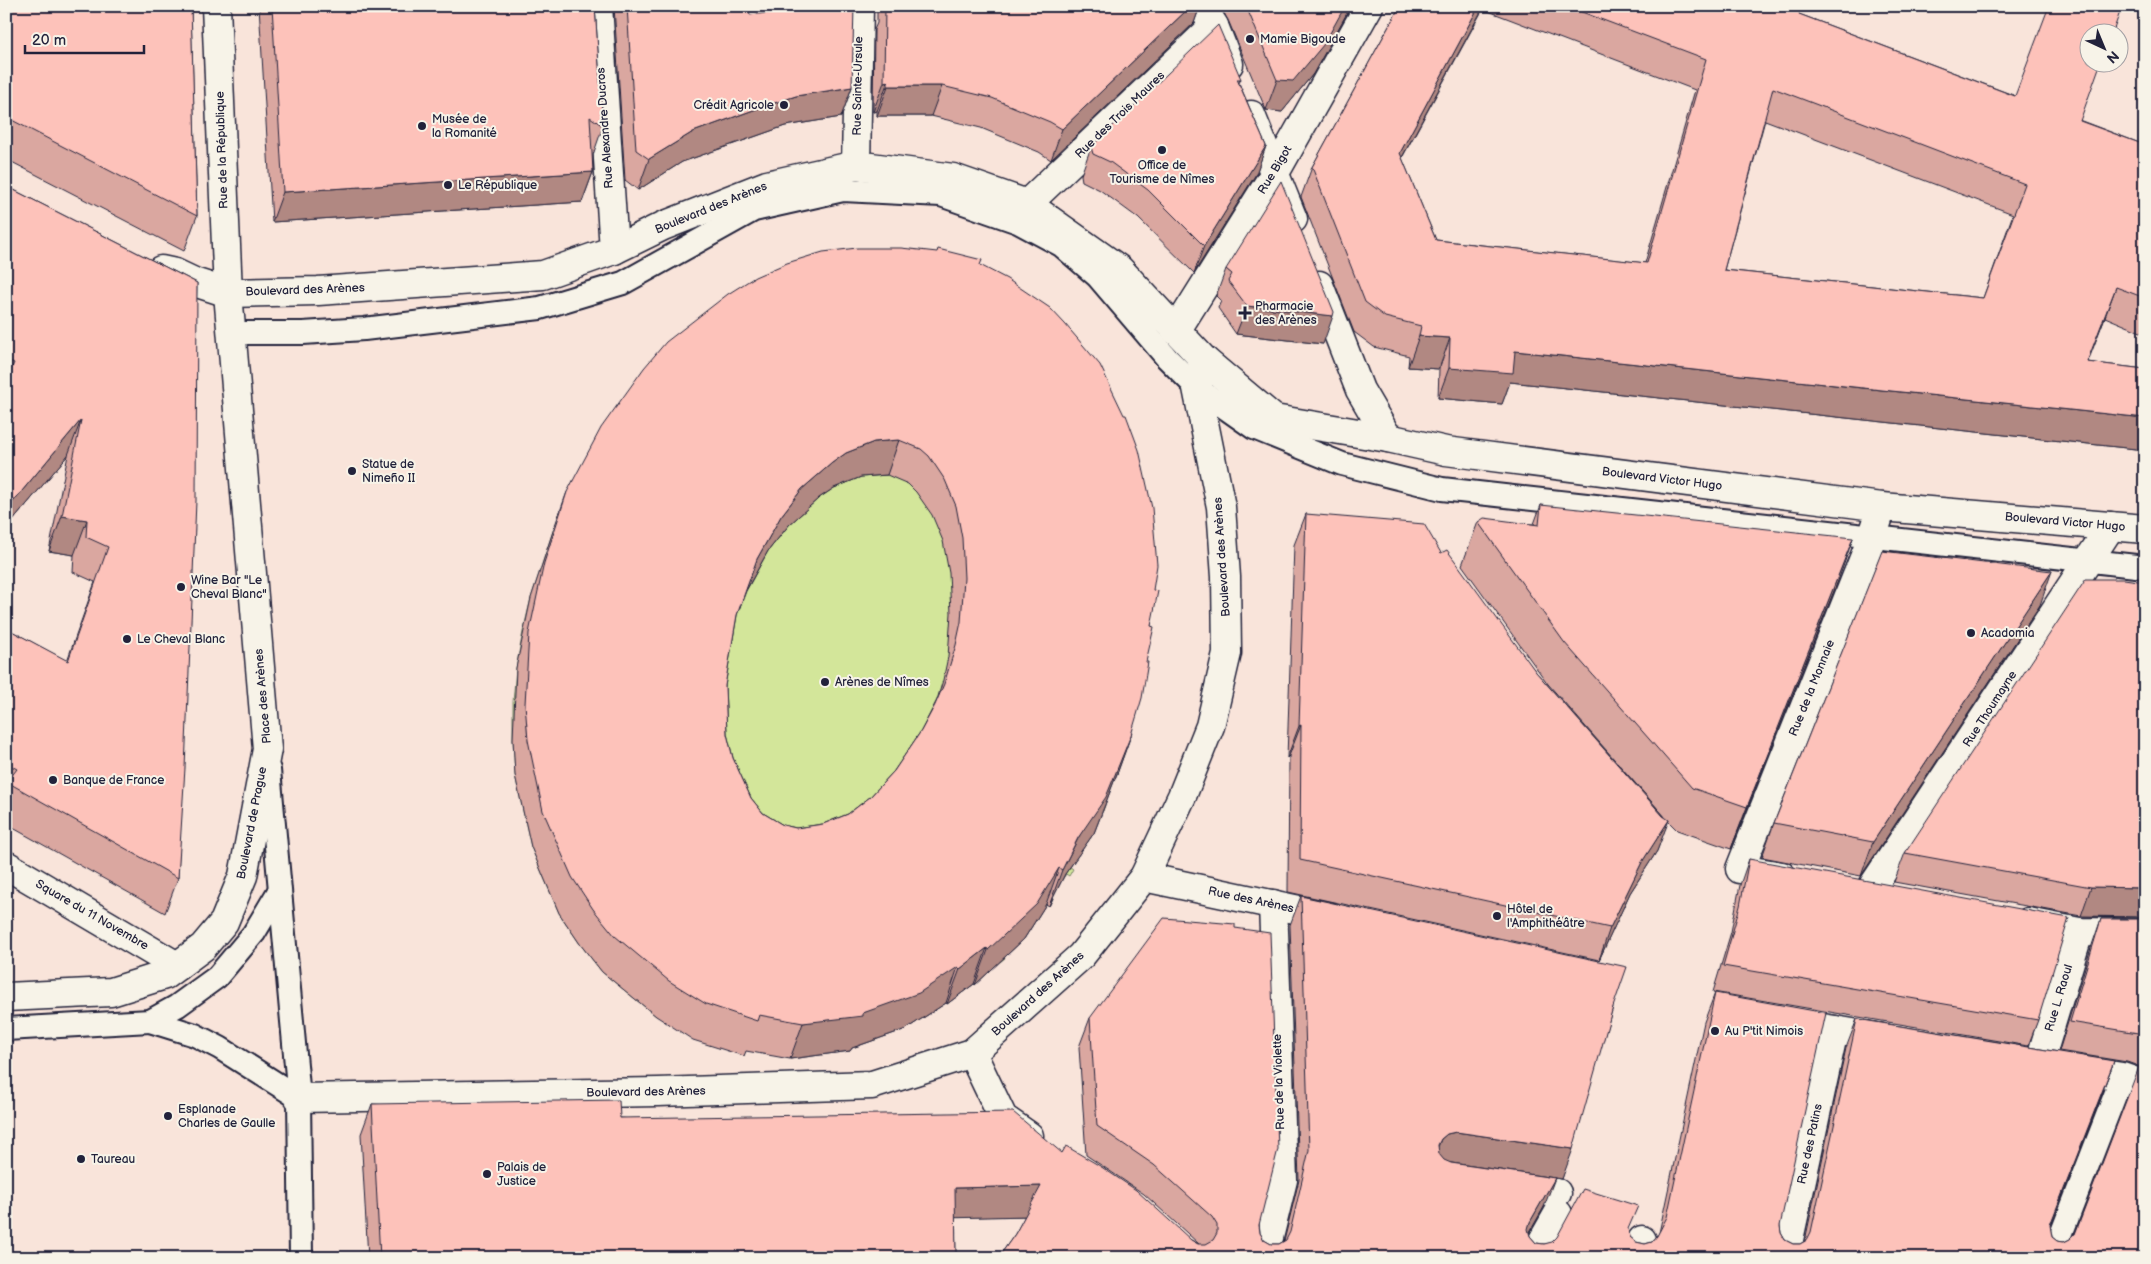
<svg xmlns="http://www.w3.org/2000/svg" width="2151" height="1264" viewBox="0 0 2151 1264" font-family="'Balsamiq Sans',sans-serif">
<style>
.green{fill:#d3e69a;stroke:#7a846a}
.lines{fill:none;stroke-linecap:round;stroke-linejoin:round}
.lane-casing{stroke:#22223b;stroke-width:26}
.street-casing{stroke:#22223b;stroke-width:31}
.secondary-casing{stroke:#22223b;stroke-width:31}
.lane{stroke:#f7f3e8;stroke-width:22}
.street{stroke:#f7f3e8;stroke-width:28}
.secondary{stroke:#f7f3e8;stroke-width:28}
.wall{fill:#daa7a0;stroke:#22223b;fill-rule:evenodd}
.shaded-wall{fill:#b18882;stroke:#22223b}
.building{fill:#fdc2ba;stroke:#22223b;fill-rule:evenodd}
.poi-dot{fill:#22223b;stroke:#f7f3e8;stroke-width:2}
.labels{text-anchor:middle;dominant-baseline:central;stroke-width:4;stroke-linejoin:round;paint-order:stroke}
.poi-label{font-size:12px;fill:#22223b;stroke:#f7f3e8;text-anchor:start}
.street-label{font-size:12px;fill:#22223b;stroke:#f7f3e8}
</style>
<rect width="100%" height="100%" fill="#f9e4da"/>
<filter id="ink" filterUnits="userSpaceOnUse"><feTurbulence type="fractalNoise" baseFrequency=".02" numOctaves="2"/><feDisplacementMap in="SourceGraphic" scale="10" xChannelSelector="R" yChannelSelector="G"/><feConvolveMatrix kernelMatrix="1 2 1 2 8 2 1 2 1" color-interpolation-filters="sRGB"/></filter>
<g filter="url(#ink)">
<polygon class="green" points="810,288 1115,769 1118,771 1116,776 1112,776 1102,803 1105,805 1103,811 1100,810 1087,836 1090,838 1087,843 1084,841 1070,867 1073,869 1069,876 1066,874 1049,898 1052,900 1049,906 1045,903 1027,928 1029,930 1003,955 1005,958 1000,962 999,960 975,985 974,983 951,998 951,1001 947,1004 945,1001 918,1018 919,1020 913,1024 912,1022 746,1049 744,1056 656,1016 602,972 580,944 559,913 531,847 515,775 513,739 513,702 516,668 523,632 531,598 554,528"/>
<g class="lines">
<g class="lane-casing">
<g id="lane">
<polyline points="231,333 303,333 364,329 540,308 623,283 754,210 843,190 941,195 1018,222 1061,245 1098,277 1167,358 1197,388 1254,428 1342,464 1442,489 2145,567"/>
<polyline points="269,770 299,1098 301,1258"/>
<polyline points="150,1021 195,1035 220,1048 299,1098"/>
<polyline points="6,1029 150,1021 177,1006 217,977 254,933 279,891"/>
<polyline points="2052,1258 2122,1077"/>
</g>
</g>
<g class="street-casing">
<g id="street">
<polyline points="598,6 614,250"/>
<polyline points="1202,6 1214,26 1229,64"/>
<polyline points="1251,115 1293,219"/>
<polyline points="856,165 859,6"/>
<polyline points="1027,204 1214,26"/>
<polyline points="1319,285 1360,390 1388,438"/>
<polyline points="1176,331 1275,173 1369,6"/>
<polyline points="6,865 177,966"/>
<polyline points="1782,876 1740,869 1872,538 1882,507"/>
<polyline points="1144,877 1332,917"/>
<polyline points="1869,892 2111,526"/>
<polyline points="2028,922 2079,932 2145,933"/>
<polyline points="6,997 111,992 165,975 203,947 224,922 243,876 267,749 228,293 216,6"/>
<polyline points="1787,1022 1888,1039"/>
<polyline points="972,1053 1003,1118 1029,1136"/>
<polyline points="2039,1064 2079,932"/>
<polyline points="2071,1069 2122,1077 2145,1085"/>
<polyline points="299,1098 658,1092 872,1085 972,1053 1081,956 1144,877 1182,796 1210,726 1227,653 1226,577 1221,507 1197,388 1204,360"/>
<polyline points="1512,1187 1557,1193"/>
<polyline points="1264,1258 1283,1180 1273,904"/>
<polyline points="1533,1258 1558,1214"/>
<polyline points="1633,1258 1642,1240"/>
<polyline points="1785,1258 1834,1030"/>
</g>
</g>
<g class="secondary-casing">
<polyline id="secondary" points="161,270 175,273 194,282 228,293 318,291 543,275 614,250 663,226 767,185 856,165 953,178 1027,204 1120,270 1204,360 1274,419 1388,438 1446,451 1882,507 2145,529"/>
</g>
<use href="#lane" class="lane"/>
<use href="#street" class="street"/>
<use href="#secondary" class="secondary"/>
</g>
<g class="wall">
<polygon points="6,6 194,6 191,15 197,216 184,251 6,159"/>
<polygon points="259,6 595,6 603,126 593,155 593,172 582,202 272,222"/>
<polygon points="614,6 748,6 750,15 852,87 841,117 785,126 748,139 682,162 638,190 625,180"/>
<polygon points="877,6 1200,6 1194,23 1051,160 1039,152 981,128 931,116 877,116 877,111 873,112 874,30 877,23"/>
<polygon points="1220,6 1351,6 1313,74 1282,112 1266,110 1228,20"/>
<path d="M1400 6H1802L1799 14 2145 145V329L2143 333 2105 317 2087 362 2145 369V450L1510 382 1502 404 1438 398 1439 369 1408 367 1409 356 1374 347 1354 332 1301 197 1312 167ZM1483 9 1695 90 1645 263 1436 240 1402 158ZM1765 120 2013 214 1983 298 1724 270Z"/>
<polygon points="1241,79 1239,83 1266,146 1256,174 1194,273 1138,218 1100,190 1082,181 1081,175 1091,147"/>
<polygon points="6,186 197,283 178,878 165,913 6,824 6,628 67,661 95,582 73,572 74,555 49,551 68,455 6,529"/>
<path d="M980 265 1153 590 1151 626 1131 735 1118 771 1094 833 1065 874 1049 906 1046 904 1024 939 975 985 974 984 947 1004 946 1003 906 1029 852 1048 850 1051 790 1059 746 1051 744 1056 693 1040 656 1016 602 972 580 944 559 913 531 847 515 775 513 739 516 668 531 598 554 528 567 492ZM887 475 908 484 916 492 932 515 943 541 949 573 951 613 948 657 943 680 937 700 921 731 894 771 870 797 848 814 823 824 796 828 783 825 763 813 751 798 733 758 727 734 725 686 737 615 746 591 768 551 789 525 819 498 834 488 861 477Z"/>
<polygon points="1226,269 1323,344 1236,334 1218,308 1221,301 1216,296"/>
<polygon points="1541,505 1838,581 1731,849 1677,830 1668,821 1657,851 1630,893 1599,960 1288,892 1289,756 1287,758 1294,545 1306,514 1441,553 1536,672 1665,817 1548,684 1462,565 1478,522 1534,524"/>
<polygon points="2145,582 2145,917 2081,916 1894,882 1905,853"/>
<polygon points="2040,605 1861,876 1762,857 1774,823"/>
<polygon points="1749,859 2038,1020 2028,1046 1713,992 1731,932 1740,885"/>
<polygon points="1301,896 1613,1007 1562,1179 1448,1162 1544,1207 1529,1233 1530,1236 1536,1243 1544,1244 1629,1231 1630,1237 1636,1242 1645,1244 1652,1242 1657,1236 1659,1233 1704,1022 1715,993 1780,1226 1781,1233 1785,1240 1793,1244 1800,1244 1805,1241 1846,1048 1857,1019 2114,1061 2050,1226 2052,1237 2057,1241 2064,1242 2070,1239 2075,1234 2141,1067 2127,1062 2059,1051 2091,948 2101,919 2145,919 2145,1258 998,1258 1015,1234 1025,1216 955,1217 956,1258 368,1258 361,1134 372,1104 620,1118 1062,1153 1191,1240 1199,1244 1144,1194 1086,1155 1079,1047 1090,1018 1235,928 1260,1233 1264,1240 1271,1244 1279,1244 1284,1241 1299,1180 1290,925"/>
</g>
<g class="shaded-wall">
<polygon points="188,6 194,6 185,32"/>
<polygon points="1191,6 1200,6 1194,23 1051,160 1062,129"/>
<polygon points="1345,6 1351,6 1313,74 1282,112 1266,110 1277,80"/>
<polygon points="1479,6 1484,6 1388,183 1400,153"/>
<polygon points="888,81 877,111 873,112 884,82"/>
<polygon points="888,86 942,86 931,116 877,116"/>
<polygon points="852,87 841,117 785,126 748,139 682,162 638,190 649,159 693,132 759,108 796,96"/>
<polygon points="1266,146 1256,174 1194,273 1204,246"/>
<polygon points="593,172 582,202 272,222 283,192"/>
<polygon points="2116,287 2105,317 2076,393 2087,362"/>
<polygon points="1247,306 1333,316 1323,344 1236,334"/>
<polygon points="1419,336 1450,338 1439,369 1408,367"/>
<polygon points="1515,351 2145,418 2145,450 1510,382 1502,404 1438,398 1449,368"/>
<polygon points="81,420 68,455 6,529 6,511 7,509"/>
<polygon points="899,440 887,475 861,477 834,488 819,498 789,525 768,551 744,594 757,559 781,516 802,489 832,463 846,453 874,442"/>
<polygon points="62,516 87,520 74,555 49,551"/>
<polygon points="1853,538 1838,581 1731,849 1747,807"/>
<polygon points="2052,571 2040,605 1861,876 1873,842"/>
<polygon points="1301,725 1289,756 1287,758 1299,726"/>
<polygon points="1131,735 1118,771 1094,833 1065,874 1049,906 1062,870"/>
<polygon points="1669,820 1657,851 1630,893 1599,960 1610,928 1642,862"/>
<polygon points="1059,868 1046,904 1024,939 975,985 988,950"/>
<polygon points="2091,887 2145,888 2145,917 2081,916"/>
<polygon points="987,948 974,984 947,1004 960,969"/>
<polygon points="958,967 946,1003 906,1029 852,1048 850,1051 790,1059 803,1023 863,1013"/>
<polygon points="2114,1061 2103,1090 2040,1254 2050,1225"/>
<polygon points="1456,1132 1573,1149 1562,1179 1445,1162 1428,1174 1441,1139 1447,1134"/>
<polygon points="1555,1178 1544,1207 1519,1251 1530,1222"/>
<polygon points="1041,1186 1030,1216 944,1218 955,1188"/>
</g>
<g class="building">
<polygon points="6,6 191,6 197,216 6,117"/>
<polygon points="272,6 595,6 603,126 590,117 593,172 283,192"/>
<polygon points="627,6 748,6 750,15 827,6 854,6 852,87 796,96 759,108 693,132 649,159 636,150"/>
<polygon points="885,6 1191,6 1062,129 1050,122 992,98 942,86 888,86 888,81 884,82"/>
<polygon points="1246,6 1345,6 1324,44 1293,81 1277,80"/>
<path d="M1400 6H1479L1400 153 1436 240 1647 263 1706 59 1566 6H1802L1799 14 2015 96 2049 6H2122L2113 32H2088V62H2101L2080 121 2145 145V298L2116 287 2087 362 2145 369V418L1515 351 1513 373 1449 368 1450 338 1419 336 1421 326 1385 317 1365 302 1312 167ZM1773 88 2025 184 1983 298 1724 270Z"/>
<polygon points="1218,25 1241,79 1237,79 1266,146 1204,246 1148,190 1110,162 1093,154 1091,147"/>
<polygon points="1281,181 1334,312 1333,316 1247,306 1228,281 1232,274 1226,269"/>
<polygon points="6,186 197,283 196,501 185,768 178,878 7,782 17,769 6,763 6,628 68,661 108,547 86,537 87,520 62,516 81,420 7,509 6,508 6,380 14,363 6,359"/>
<path d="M857 248H901L937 252 938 249 982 260 980 265 1007 279 1050 308 1065 324 1100 365 1124 415H1126L1139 450 1152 508 1157 565 1153 590 1158 591 1151 626 1154 627 1146 662H1148L1142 698 1131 735 1106 797 1078 838 1062 870 1059 868 1037 904 988 950 987 948 960 969 958 967 919 993 863 1013V1016L803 1023 759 1015 757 1021 706 1004 669 981 615 936 593 909 572 877 543 811 528 740 525 704 529 633 544 563 567 492 601 428 644 368 666 342 728 294 755 277 787 263 823 252ZM899 440 921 449 929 456 945 480 956 506 962 538 964 578 961 622 956 645 944 684 935 705 921 731 894 771 870 797 848 814 823 824 796 828 783 825 763 813 751 798 733 758 727 734 725 686 737 615 757 559 781 516 802 489 832 463 846 453 874 442Z"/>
<polygon points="1541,505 1853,538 1747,807 1692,788 1564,642 1478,522 1484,518 1539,525"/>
<polygon points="1306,514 1424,524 1441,553 1447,550 1536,672 1663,816 1669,820 1642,862 1610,928 1300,860 1301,725 1299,726"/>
<polygon points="1882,551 2052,571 1873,842 1774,823"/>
<polygon points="2086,579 2124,579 2145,582 2145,888 2091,887 1905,853"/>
<polygon points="1749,859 2069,918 2038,1020 1723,966 1740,906"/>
<polygon points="1301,896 1627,967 1613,1007 1573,1149 1456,1132 1447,1134 1441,1139 1438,1145 1439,1154 1444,1160 1451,1163 1555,1178 1530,1222 1528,1229 1530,1236 1536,1243 1544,1244 1552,1242 1557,1237 1583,1189 1638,1206 1628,1229 1630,1237 1636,1242 1645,1244 1652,1242 1657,1236 1667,1217 1715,993 1826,1013 1780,1226 1781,1233 1785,1240 1793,1244 1800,1244 1807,1240 1811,1232 1857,1019 2114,1061 2050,1225 2052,1237 2057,1241 2064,1242 2070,1239 2075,1234 2139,1067 2145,1068 2145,1258 998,1258 1015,1234 1041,1186 955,1188 956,1258 380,1258 372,1104 619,1100 620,1118 1013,1112 1062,1153 1066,1146 1100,1166 1136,1190 1191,1240 1198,1244 1206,1244 1213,1240 1217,1233 1217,1225 1212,1217 1154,1165 1097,1126 1090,1018 1164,918 1235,924 1235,928 1270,933 1278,1149 1259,1225 1260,1233 1264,1240 1271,1244 1279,1244 1286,1240 1290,1232 1309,1150"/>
<polygon points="2101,919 2145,919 2145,1035 2138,1033 2070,1022"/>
</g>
</g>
<g class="poi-dot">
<circle cx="1250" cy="39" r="5"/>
<circle cx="784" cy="105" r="5"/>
<circle cx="422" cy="126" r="5"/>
<circle cx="1162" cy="150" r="5"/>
<circle cx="448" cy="185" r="5"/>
<path d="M1242.5 305.5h5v5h5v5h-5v5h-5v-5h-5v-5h5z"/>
<circle cx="352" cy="471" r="5"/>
<circle cx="181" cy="587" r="5"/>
<circle cx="1971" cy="633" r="5"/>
<circle cx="127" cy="639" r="5"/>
<circle cx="825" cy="682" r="5"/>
<circle cx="53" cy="780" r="5"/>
<circle cx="1497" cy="916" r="5"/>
<circle cx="1715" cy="1031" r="5"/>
<circle cx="168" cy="1116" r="5"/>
<circle cx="81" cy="1159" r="5"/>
<circle cx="487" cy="1174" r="5"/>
</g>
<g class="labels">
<g class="poi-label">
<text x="1260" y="39">Mamie Bigoude</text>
<text x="774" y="105" text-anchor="end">Crédit Agricole</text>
<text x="432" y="119">Musée de<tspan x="432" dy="14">la Romanité</tspan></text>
<text x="1162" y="165" text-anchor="middle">Office de<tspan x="1162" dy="14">Tourisme de Nîmes</tspan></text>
<text x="458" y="185">Le République</text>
<text x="1255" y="306">Pharmacie<tspan x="1255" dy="14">des Arènes</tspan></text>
<text x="362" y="464">Statue de<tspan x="362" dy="14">Nimeño II</tspan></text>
<text x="191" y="580">Wine Bar "Le<tspan x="191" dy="14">Cheval Blanc"</tspan></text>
<text x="1981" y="633">Acadomia</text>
<text x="137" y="639">Le Cheval Blanc</text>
<text x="835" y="682">Arènes de Nîmes</text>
<text x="63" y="780">Banque de France</text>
<text x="1507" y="909">Hôtel de<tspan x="1507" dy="14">l'Amphithéâtre</tspan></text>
<text x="1725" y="1031">Au P'tit Nimois</text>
<text x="178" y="1109">Esplanade<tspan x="178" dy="14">Charles de Gaulle</tspan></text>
<text x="91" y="1159">Taureau</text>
<text x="497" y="1167">Palais de<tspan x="497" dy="14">Justice</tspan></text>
</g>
<g class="street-label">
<text transform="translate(858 86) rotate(-89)">Rue Sainte-Ursule</text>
<text transform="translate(1120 115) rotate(-44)">Rue des Trois Maures</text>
<text transform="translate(605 128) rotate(-94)">Rue Alexandre Ducros</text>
<text transform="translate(222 150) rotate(-92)">Rue de la République</text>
<text transform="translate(1275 170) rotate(-59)">Rue Bigot</text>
<text transform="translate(711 208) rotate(-22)">Boulevard des Arènes</text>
<text transform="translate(305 290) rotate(-2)">Boulevard des Arènes</text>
<text transform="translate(1662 479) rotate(7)">Boulevard Victor Hugo</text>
<text transform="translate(2065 522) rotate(5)">Boulevard Victor Hugo</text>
<text transform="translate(1222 557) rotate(-94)">Boulevard des Arènes</text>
<text transform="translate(1812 688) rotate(-68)">Rue de la Monnaie</text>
<text transform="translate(263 696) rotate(-95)">Place des Arènes</text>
<text transform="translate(1990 709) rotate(-57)">Rue Thoumayne</text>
<text transform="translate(252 823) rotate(-79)">Boulevard de Prague</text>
<text transform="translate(1251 900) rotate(12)">Rue des Arènes</text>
<text transform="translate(92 915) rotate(30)">Square du 11 Novembre</text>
<text transform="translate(1038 994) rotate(-42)">Boulevard des Arènes</text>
<text transform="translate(2059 998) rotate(-73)">Rue L. Raoul</text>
<text transform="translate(1279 1082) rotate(-92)">Rue de la Violette</text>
<text transform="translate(646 1092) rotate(-1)">Boulevard des Arènes</text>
<text transform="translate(1810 1144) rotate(-78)">Rue des Patins</text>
</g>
</g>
<rect width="2151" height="1264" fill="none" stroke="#f7f3e8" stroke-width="25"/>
<rect x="12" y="12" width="2126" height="1239" fill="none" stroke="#22223b" stroke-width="2" filter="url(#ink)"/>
<g transform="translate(2104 48) rotate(136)"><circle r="24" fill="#f7f3e8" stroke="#a29fa3"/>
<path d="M0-4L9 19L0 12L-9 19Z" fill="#22223b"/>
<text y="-8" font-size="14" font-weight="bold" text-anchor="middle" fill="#22223b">N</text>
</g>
<path d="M25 45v8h119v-8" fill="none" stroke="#22223b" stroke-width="2.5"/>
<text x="32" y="45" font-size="15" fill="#22223b" stroke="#f7f3e8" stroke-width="4" paint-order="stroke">20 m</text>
</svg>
